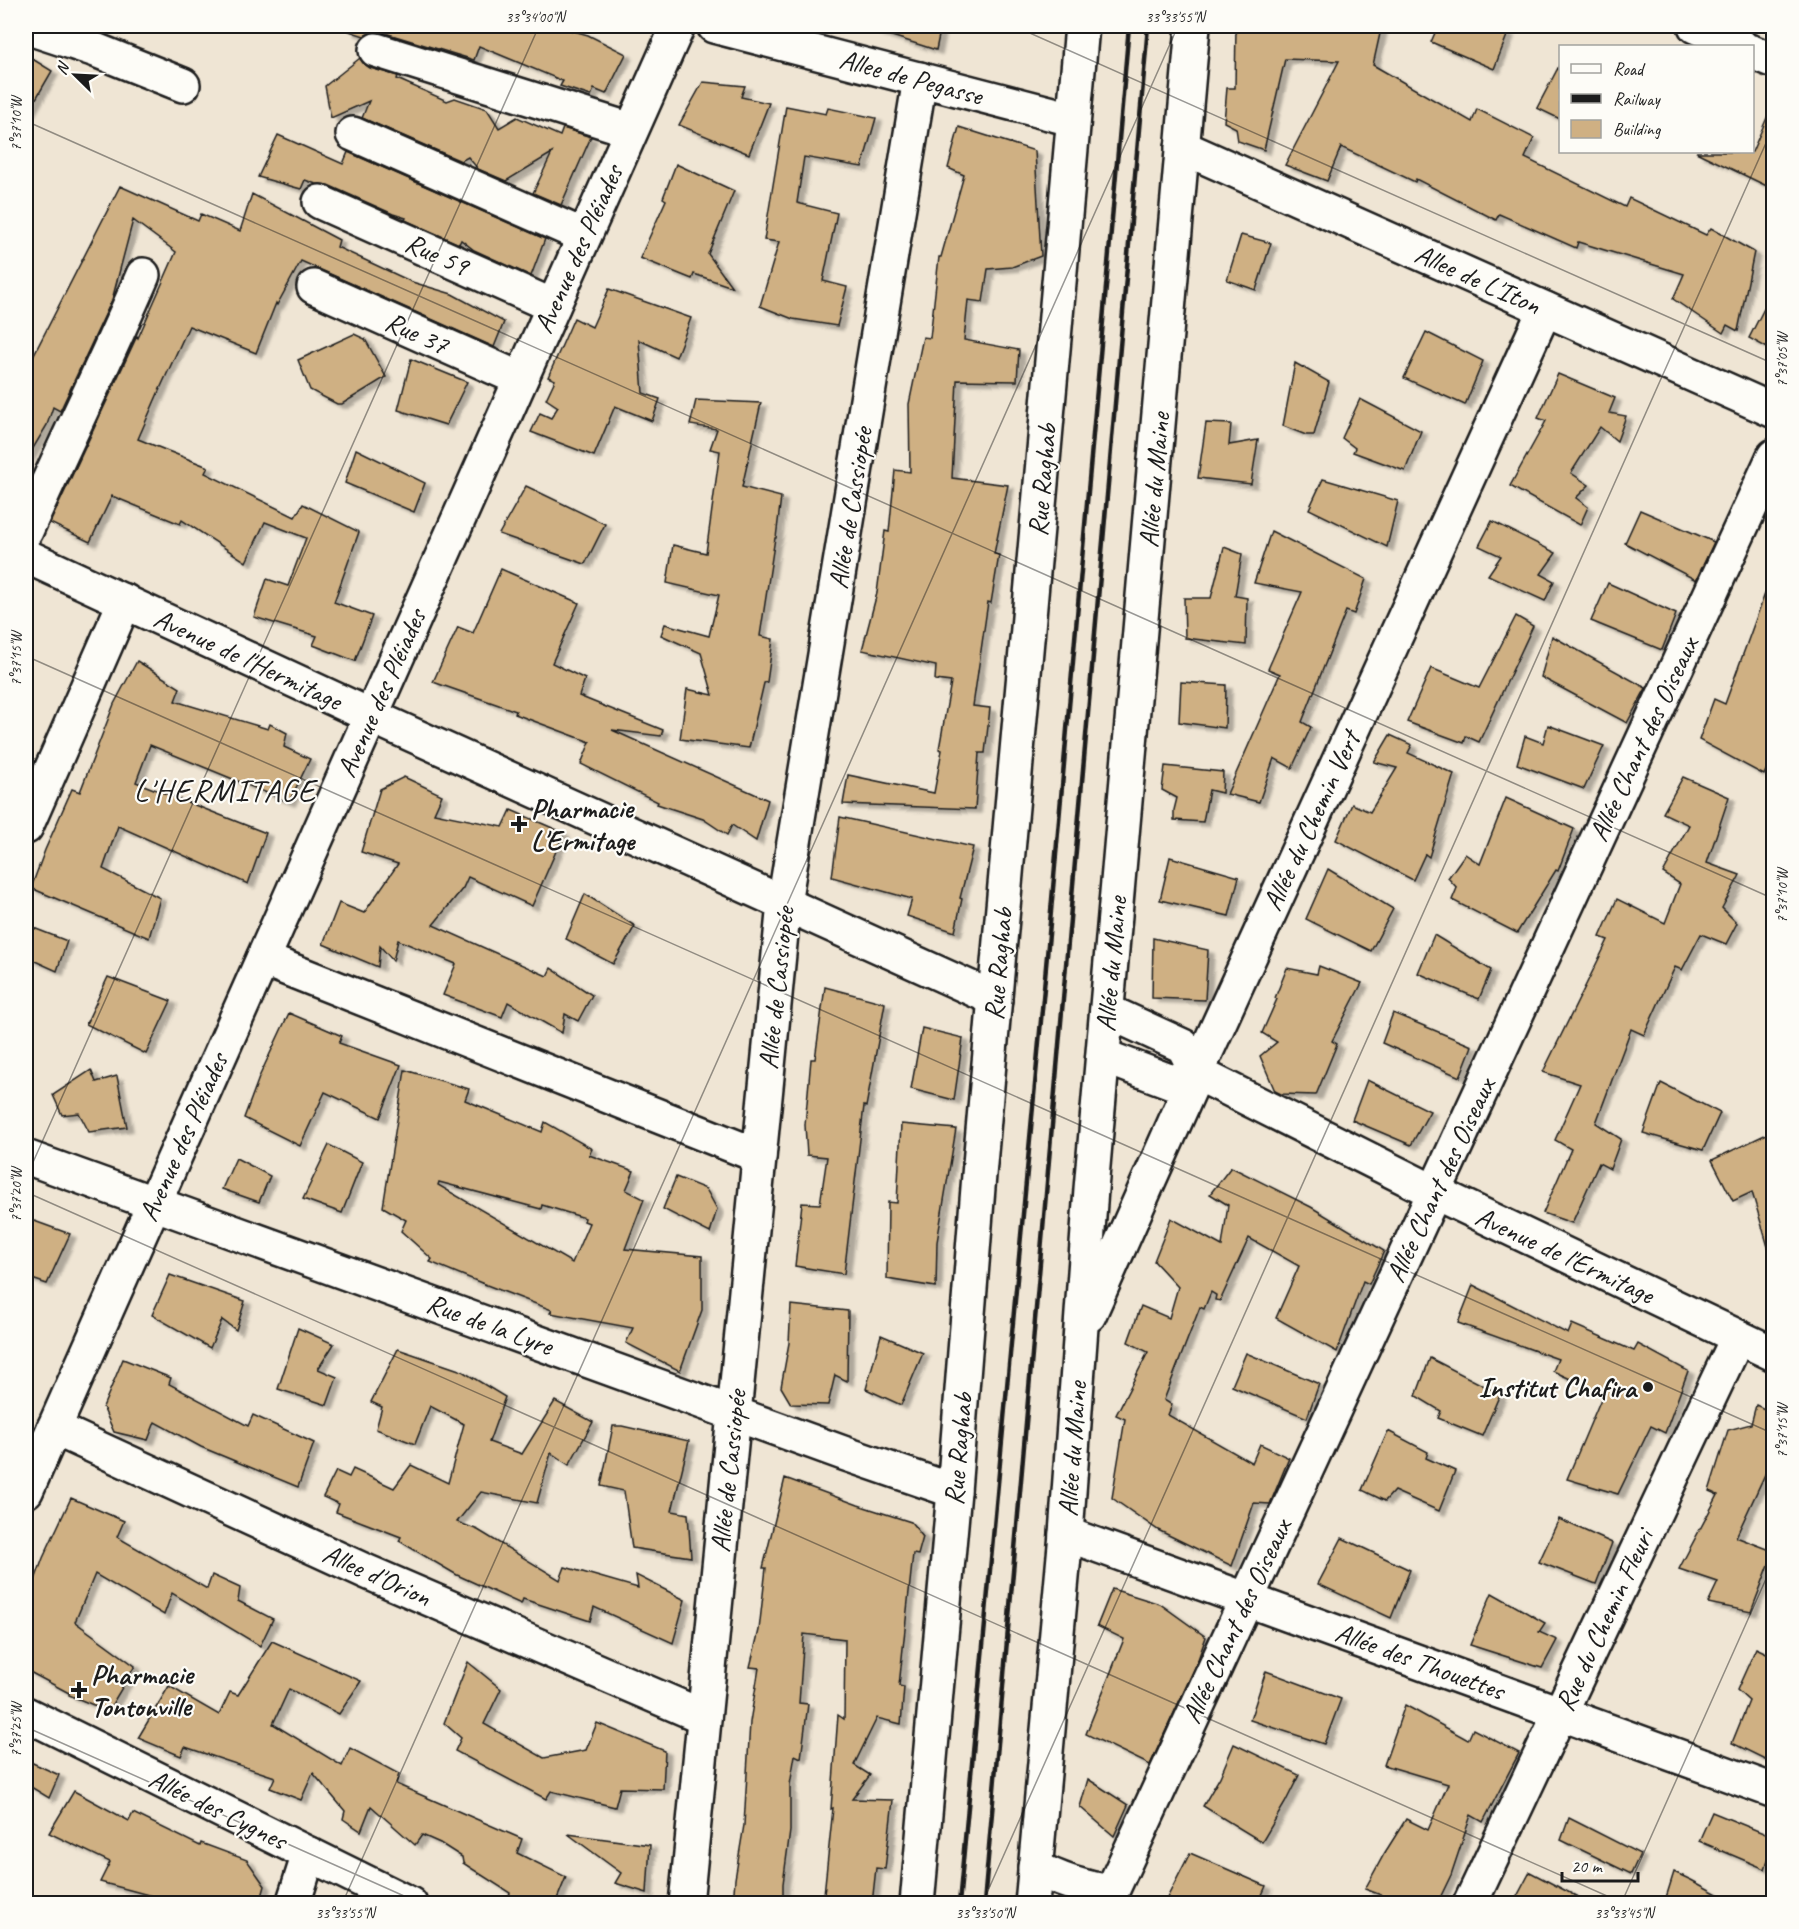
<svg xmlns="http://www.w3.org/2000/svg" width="1799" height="1929" viewBox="0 0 1799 1929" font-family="Caveat,sans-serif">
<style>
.building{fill:#cfb083;stroke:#1c1c1c;stroke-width:1.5;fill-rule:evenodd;filter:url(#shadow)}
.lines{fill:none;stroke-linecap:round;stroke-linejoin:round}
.minor-casing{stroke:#1c1c1c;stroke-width:38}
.minor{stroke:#fdfcf7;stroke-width:33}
.rail{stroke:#1c1c1c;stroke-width:4.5}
.ticks{fill:none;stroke:#1c1c1c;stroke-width:1.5;stroke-opacity:0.45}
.poi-dot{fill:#1c1c1c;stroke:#fdfcf7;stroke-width:2}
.labels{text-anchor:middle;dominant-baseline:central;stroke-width:4.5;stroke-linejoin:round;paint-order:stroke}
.street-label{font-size:28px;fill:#1c1c1c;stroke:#fdfcf7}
.poi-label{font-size:28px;font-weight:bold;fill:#1c1c1c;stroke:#fdfcf7;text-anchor:start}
.quarter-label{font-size:32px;letter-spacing:1.5px;fill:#1c1c1c;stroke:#fdfcf7}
.neatline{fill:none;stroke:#1c1c1c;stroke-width:2}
.ticks-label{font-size:15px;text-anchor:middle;fill:#1c1c1c}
</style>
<defs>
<filter id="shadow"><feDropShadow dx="6" dy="4" stdDeviation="1.5" flood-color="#0004"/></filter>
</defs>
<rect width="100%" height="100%" fill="#efe5d4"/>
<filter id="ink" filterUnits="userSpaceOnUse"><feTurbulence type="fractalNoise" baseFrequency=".0167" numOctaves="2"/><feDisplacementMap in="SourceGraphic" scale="12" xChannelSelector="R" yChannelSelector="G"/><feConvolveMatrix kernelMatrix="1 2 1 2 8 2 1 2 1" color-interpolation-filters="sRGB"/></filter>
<g filter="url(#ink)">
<g class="building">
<polygon points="350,26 556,26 588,35 626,54 606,94 594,89 591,96 560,86 563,81 479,46 474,60 382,32 372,32 364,36 349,31"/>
<polygon points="874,26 941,26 936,50 873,30"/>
<polygon points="1236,26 1366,26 1381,29 1373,65 1472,122 1477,109 1534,138 1525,158 1625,207 1629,198 1706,235 1711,228 1754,252 1738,331 1727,325 1723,333 1673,299 1684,274 1578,242 1576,248 1499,214 1496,220 1416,179 1415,182 1341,147 1327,181 1285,165 1339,61 1285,59 1264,150 1238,141 1236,128 1224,122 1227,88 1235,88"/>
<polygon points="1438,26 1492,26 1508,33 1494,69 1431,42"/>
<polygon points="26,55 52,71 26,116"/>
<polygon points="360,58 363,63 370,68 398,76 397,79 447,101 455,98 487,109 499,128 517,117 560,136 563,128 591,137 561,205 533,193 552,153 506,181 478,169 468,157 461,161 362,118 369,101 331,118 325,86"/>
<polygon points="1560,64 1560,119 1537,108"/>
<polygon points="703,82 745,86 741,97 769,103 749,154 679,125"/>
<polygon points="1773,104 1773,189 1696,152 1752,152"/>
<polygon points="786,106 826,114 828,108 876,118 862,167 804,157 797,203 837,213 823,281 847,287 837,326 793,319 760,306 779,242 764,240"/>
<polygon points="959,127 1035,151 1041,256 1012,267 988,269 983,302 968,300 964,340 1019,350 1017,381 957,380 952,478 1008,485 994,554 999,555 991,603 988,602 973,706 990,708 985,753 979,753 975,809 843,804 848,775 934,793 942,750 939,749 951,682 935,680 936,666 862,650 877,593 885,531 889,532 895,470 910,472 909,404 923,337 930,338 939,257 941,257 964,175 948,168"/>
<polygon points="278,135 343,164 348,152 545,239 531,276 474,250 461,240 459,244 405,220 406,218 393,214 328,185 316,184 305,180 301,189 258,177"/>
<polygon points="676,164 734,191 708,254 732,287 694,274 692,279 640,258 666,200 663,198"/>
<polygon points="120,186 198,221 201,214 240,231 252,194 339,240 337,247 412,282 452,294 504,322 494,347 301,261 277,305 276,303 256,353 189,326 159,391 138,439 208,467 205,473 295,517 303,504 359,532 334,602 372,616 355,661 313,645 317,636 254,617 267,579 288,586 306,538 265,522 246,562 182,520 180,524 112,496 90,542 50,523 137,336 138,338 176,252 133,220 112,300 60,411 53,407 47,425 26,460 26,370"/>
<polygon points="1241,235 1271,243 1256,290 1227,280"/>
<polygon points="609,289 691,318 676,357 639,340 643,393 660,399 652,421 615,406 594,456 531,432 540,413 551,418 558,407 546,399 555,380 548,377 574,318 592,327"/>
<polygon points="1773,291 1773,351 1749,338"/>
<polygon points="1426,332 1483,361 1465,405 1404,378"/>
<polygon points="354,334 365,339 386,377 342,404 337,404 310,390 298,360"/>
<polygon points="411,359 467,382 446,425 398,410"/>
<polygon points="1295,363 1329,382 1314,435 1306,435 1283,426"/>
<polygon points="1558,374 1615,398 1609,413 1626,416 1617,441 1600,427 1571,473 1589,485 1576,498 1588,507 1580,525 1510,486 1546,421 1538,418"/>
<polygon points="1360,399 1421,431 1405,471 1353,452 1355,448 1342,438"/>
<polygon points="696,400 761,403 742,487 781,497 776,538 775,538 760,636 773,639 767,682 764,683 749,748 680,739 687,689 713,695 701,653 661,635 665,624 709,636 719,595 667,583 673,545 706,553 720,451 710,449 717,429 690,425"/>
<polygon points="1206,423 1231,424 1229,445 1258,440 1251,484 1198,478"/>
<polygon points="356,449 425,483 414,512 345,483"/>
<polygon points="1323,479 1398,501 1387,547 1309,509"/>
<polygon points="526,486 605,524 585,564 499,534"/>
<polygon points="1640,510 1714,542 1696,580 1625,543"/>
<polygon points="1492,521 1556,553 1541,574 1554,581 1545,601 1488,575 1501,556 1479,546"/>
<polygon points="1271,531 1366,579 1354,614 1346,611 1302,722 1311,727 1292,768 1274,758 1259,802 1227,794 1280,674 1268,669 1302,592 1254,583"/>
<polygon points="1224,547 1242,554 1235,596 1247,598 1246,645 1185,638 1184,598 1211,598"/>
<polygon points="501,569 579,603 552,663 585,679 579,696 663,730 661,736 612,730 768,800 756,841 732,825 727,835 703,819 657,804 658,802 581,764 590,742 515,714 516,711 433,682 458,627 473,633"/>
<polygon points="1771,577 1773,577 1773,754 1764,775 1699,740 1714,699 1725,704"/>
<polygon points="1608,583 1676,614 1662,650 1591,621"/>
<polygon points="1516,616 1533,626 1479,742 1466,736 1464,743 1407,722 1431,668 1479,688"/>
<polygon points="1552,636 1646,688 1627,723 1541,677"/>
<polygon points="137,661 180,688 175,701 268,729 270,724 287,733 284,747 310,759 289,802 150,745 136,782 266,833 248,884 118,826 103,869 160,898 149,938 31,888 45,850 72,789 80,792 114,704"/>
<polygon points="1181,682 1226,685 1225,728 1179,722"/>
<polygon points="1548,725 1604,746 1584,789 1517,764 1525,736 1543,743"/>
<polygon points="1390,735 1412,745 1408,753 1454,774 1429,857 1425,854 1413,880 1336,840 1352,804 1370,812 1397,768 1374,762"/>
<polygon points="1165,766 1223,772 1222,793 1209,790 1203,822 1174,820 1174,810 1177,798 1162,790"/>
<polygon points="404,777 442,795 434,813 503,827 511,810 564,833 532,906 468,877 463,888 433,925 547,976 551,968 592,995 578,1021 565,1014 562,1033 508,1002 502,1017 443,995 456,964 398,940 393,961 380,946 378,967 323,944 339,903 364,913 398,864 361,852 380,789"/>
<polygon points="1683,777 1729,797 1707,863 1740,875 1722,908 1737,923 1726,944 1701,934 1682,970 1675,967 1644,1035 1631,1029 1596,1123 1621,1139 1610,1169 1599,1163 1572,1223 1543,1213 1571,1149 1555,1140 1580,1084 1543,1072 1608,940 1600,937 1617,899 1665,923 1680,884 1663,873 1689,825 1663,813"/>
<polygon points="1506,798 1574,829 1558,871 1556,870 1517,933 1452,900 1457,888 1448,878 1465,854 1480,864"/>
<polygon points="840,817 973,847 960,898 962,899 955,932 907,916 912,899 832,877"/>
<polygon points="1170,857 1239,877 1229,916 1160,900"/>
<polygon points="1328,869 1393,909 1371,951 1306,919"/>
<polygon points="585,894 635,926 613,964 566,939"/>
<polygon points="26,925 67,941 57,971 26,957"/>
<polygon points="1434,935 1491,970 1479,999 1418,973"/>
<polygon points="1153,938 1208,950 1205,1000 1152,998"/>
<polygon points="1319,966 1362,983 1332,1041 1337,1044 1316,1095 1281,1094 1275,1091 1260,1056 1277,1042 1262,1033 1277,999 1275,998 1287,968 1317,974"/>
<polygon points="108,977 171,1001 146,1054 86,1024"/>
<polygon points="825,987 885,1003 866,1107 864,1106 844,1274 795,1266 802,1203 820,1204 827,1157 807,1155 805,1125 811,1059 815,1059"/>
<polygon points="289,1013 342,1036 339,1043 401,1065 380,1118 325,1092 300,1146 244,1118 260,1075"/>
<polygon points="1393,1013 1472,1046 1460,1077 1382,1043"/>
<polygon points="922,1028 963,1038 954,1100 911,1089"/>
<polygon points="91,1070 96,1082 117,1076 127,1127 89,1132 79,1113 62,1115 53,1095"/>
<path d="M405 1070 469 1089 465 1100 542 1132 545 1122 592 1149 589 1155 634 1171 626 1190 644 1199 625 1249 702 1256V1310L680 1371 626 1343 633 1328 550 1313 552 1310 484 1284 430 1262 432 1259 401 1231 406 1220 383 1207ZM439 1182 541 1209 542 1205 585 1218 584 1221 589 1223 572 1263 438 1185Z"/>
<polygon points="1367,1080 1430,1111 1411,1145 1352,1120"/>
<polygon points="1661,1083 1720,1113 1703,1150 1643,1133"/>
<polygon points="901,1124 956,1129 937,1242 936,1287 887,1279 888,1202 897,1203"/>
<polygon points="1773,1131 1773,1246 1768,1247 1752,1192 1733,1201 1712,1160"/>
<polygon points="329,1145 362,1162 342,1213 303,1199"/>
<polygon points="236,1158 270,1176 259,1202 222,1189"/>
<polygon points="1231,1167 1311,1207 1384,1251 1369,1284 1363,1281 1337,1352 1276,1318 1299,1266 1249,1238 1220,1301 1215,1300 1216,1295 1211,1292 1204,1309 1200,1307 1164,1400 1172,1405 1168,1415 1252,1463 1260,1444 1289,1458 1270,1504 1254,1503 1232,1566 1158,1530 1112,1498 1125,1419 1116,1415 1148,1352 1128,1342 1141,1306 1169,1318 1178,1287 1154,1261 1171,1218 1222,1246 1228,1205 1210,1194"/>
<polygon points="676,1177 706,1189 717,1209 710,1233 663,1209"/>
<polygon points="26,1218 70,1234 47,1284 26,1277"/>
<polygon points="170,1275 245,1301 236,1330 222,1320 210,1348 152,1315"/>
<polygon points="1473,1285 1568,1334 1572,1324 1634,1351 1638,1344 1688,1371 1665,1433 1651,1426 1618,1494 1567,1479 1603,1394 1553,1371 1558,1359 1458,1323"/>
<polygon points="791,1305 848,1311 847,1381 835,1375 828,1405 791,1404 781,1387 789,1343"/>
<polygon points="298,1328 334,1344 318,1369 337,1377 327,1405 278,1389"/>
<polygon points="881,1335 923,1353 901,1405 866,1389"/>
<polygon points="398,1349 462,1371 505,1397 489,1442 522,1454 555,1401 593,1422 569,1465 551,1453 537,1503 481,1492 457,1522 478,1530 560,1580 565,1567 638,1588 636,1575 685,1600 673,1643 594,1607 590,1621 523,1599 521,1604 457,1575 399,1541 401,1537 336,1512 339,1504 323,1497 336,1471 349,1477 353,1469 394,1488 411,1465 448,1483 464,1424 430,1406 415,1444 376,1429 382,1407 371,1402"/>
<polygon points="1246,1353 1319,1384 1307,1418 1232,1386"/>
<polygon points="1430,1358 1500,1394 1482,1436 1438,1418 1441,1411 1416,1396"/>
<polygon points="123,1359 171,1378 169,1384 248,1426 253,1415 314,1443 298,1487 201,1447 155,1422 148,1440 114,1432 103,1407"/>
<polygon points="1756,1405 1773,1413 1773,1457 1736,1537 1773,1551 1773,1554 1751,1612 1708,1603 1718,1582 1679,1569 1718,1495 1709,1491 1728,1430 1751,1424"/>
<polygon points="613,1426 622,1426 689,1441 672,1511 688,1514 691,1557 632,1548 624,1491 601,1486"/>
<polygon points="1388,1431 1428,1452 1426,1458 1455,1471 1439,1511 1394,1491 1385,1501 1362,1490"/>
<polygon points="785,1478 858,1505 911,1522 923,1537 918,1555 913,1554 899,1686 904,1687 901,1724 877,1718 854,1765 870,1775 852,1799 893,1800 885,1869 876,1868 872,1904 823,1904 833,1808 831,1809 838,1715 844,1719 845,1639 804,1634 799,1703 808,1704 801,1758 795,1755 790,1785 790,1831 783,1884 783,1904 733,1904 735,1879 744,1825 750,1722 759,1668 750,1667 759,1630 766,1568 763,1568"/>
<polygon points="71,1498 124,1521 117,1537 207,1589 212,1575 240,1588 238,1601 273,1619 260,1646 172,1593 164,1615 95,1574 75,1622 135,1666 108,1711 69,1695 69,1693 26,1670 26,1605 43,1558"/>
<polygon points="1559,1519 1612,1543 1596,1584 1539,1562"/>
<polygon points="1342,1538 1410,1570 1391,1618 1318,1584"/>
<polygon points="1112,1589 1160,1604 1206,1637 1196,1665 1150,1765 1086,1734 1124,1639 1097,1626"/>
<polygon points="1492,1593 1545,1623 1539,1632 1557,1640 1542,1668 1470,1645"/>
<polygon points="272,1641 361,1681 339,1714 289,1689 273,1724 342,1766 350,1748 399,1774 396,1784 522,1839 517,1853 566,1877 555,1904 506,1904 510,1893 463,1863 462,1857 440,1843 422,1835 415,1845 371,1806 361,1831 343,1819 345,1811 313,1773 301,1800 270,1788 275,1777 185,1747 181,1756 138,1738 169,1686 219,1715 230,1692 238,1695"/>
<polygon points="1756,1648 1773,1656 1773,1763 1732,1743 1749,1701 1737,1690"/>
<polygon points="468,1662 501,1689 484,1724 544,1758 586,1750 597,1723 665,1751 663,1789 620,1788 615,1807 551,1791 546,1799 455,1751 461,1738 444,1723"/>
<polygon points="1266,1671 1341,1699 1324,1744 1250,1720"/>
<polygon points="1405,1705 1468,1740 1473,1729 1519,1753 1483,1822 1471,1815 1451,1875 1437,1904 1405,1904 1365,1889 1384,1854 1406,1819 1428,1830 1448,1784 1384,1765"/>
<polygon points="1234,1744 1299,1775 1285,1803 1262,1842 1203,1806 1220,1777"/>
<polygon points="26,1760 59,1775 49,1798 26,1784"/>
<polygon points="1088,1779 1128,1805 1114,1836 1080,1807"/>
<polygon points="74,1791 129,1821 133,1813 200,1846 201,1843 247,1860 265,1886 260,1904 182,1904 100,1882 110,1862 49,1833"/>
<polygon points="1712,1812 1773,1837 1773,1844 1765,1869 1699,1841"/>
<polygon points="1569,1818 1640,1854 1631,1874 1561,1840"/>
<polygon points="568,1834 650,1845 647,1893 615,1883 621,1873"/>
<polygon points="1190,1853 1266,1886 1258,1904 1164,1904"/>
<polygon points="1530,1872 1591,1904 1513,1904"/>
<polygon points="1674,1872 1691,1880 1736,1904 1664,1904"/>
</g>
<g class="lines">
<g class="minor-casing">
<g id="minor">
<polyline points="714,26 1072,119"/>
<polyline points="1695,26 1741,46"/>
<polyline points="26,27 93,49 183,85"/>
<polyline points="376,50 631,130"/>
<polyline points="1752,52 1774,61"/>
<polyline points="353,134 584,236"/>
<polyline points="1182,147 1774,411"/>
<polyline points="320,202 553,306"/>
<polyline points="314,287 520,379"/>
<path d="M26 531C64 445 106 361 143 275"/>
<polyline points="26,556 371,716 995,999"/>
<polyline points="26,827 125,601"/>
<polyline points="263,959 759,1156"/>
<polyline points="1107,1011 1183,1046 1197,1073 1434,1192 1774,1354"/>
<polyline points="1103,1056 1172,1082 1197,1073"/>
<polyline points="26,1157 846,1454 954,1491"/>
<polyline points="1089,1315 1207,1050 1545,309"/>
<polyline points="54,1428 365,1571 704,1717"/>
<polyline points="26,1491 678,26"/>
<polyline points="1066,1534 1774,1791"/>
<polyline points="26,1714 410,1904"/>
<path d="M1035 1867C1060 1881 1083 1888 1111 1892"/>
<polyline points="293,1904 309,1854"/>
<polyline points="686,1904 784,903 920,79"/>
<polyline points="917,1904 954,1491 979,1175 1082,26"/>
<polyline points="1032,1904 1066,1534 1091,1189 1193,26"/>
<polyline points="1106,1904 1774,456"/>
<polyline points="1470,1904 1738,1337"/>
</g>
</g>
<use href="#minor" class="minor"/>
<g class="rail">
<polyline points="959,1904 1049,934 1129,26"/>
<polyline points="984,1904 1148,26"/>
</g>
</g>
</g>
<path class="ticks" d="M1014 26 1774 364M26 121 1774 899M26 656 1774 1434M26 1178 539 26M26 1192 1625 1904M26 1727 422 1904M342 1904 1178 26M982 1904 1774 125M1621 1904 1774 1561"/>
<g class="poi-dot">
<path d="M516 815h6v6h6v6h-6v6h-6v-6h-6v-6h6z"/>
<circle cx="1648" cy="1387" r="6"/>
<path d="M76 1681h6v6h6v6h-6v6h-6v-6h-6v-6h6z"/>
</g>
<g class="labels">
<g class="street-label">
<text transform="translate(911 77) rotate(15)">Allee de Pegasse</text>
<text transform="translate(578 249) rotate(-66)">Avenue des Pléiades</text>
<text transform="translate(437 254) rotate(24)">Rue 59</text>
<text transform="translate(1478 279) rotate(24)">Allee de L'Iton</text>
<text transform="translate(417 333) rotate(24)">Rue 37</text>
<text transform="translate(1042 480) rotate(-85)">Rue Raghab</text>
<text transform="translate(1154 480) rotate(-85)">Allée du Maine</text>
<text transform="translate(850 508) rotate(-81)">Allée de Cassiopée</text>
<text transform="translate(248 659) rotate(25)">Avenue de l'Hermitage</text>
<text transform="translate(381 693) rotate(-66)">Avenue des Pléiades</text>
<text transform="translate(1643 739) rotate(-65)">Allée Chant des Oiseaux</text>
<text transform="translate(1311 821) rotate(-65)">Allée du Chemin Vert</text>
<text transform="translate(998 964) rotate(-85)">Rue Raghab</text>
<text transform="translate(1111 964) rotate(-85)">Allée du Maine</text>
<text transform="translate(776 988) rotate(-84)">Allée de Cassiopée</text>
<text transform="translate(183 1137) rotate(-66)">Avenue des Pléiades</text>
<text transform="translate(1440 1180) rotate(-65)">Allée Chant des Oiseaux</text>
<text transform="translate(1565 1255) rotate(25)">Avenue de l'Ermitage</text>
<text transform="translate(490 1324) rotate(20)">Rue de la Lyre</text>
<text transform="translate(958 1449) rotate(-85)">Rue Raghab</text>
<text transform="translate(1072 1449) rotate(-86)">Allée du Maine</text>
<text transform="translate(728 1471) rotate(-84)">Allée de Cassiopée</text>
<text transform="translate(377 1575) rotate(24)">Allee d'Orion</text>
<text transform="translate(1604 1620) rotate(-65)">Rue du Chemin Fleuri</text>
<text transform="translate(1236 1621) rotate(-65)">Allée Chant des Oiseaux</text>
<text transform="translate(1420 1661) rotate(20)">Allée des Thouettes</text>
<text transform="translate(218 1809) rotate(26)">Allée des Cygnes</text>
</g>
<g class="poi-label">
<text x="531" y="808">Pharmacie<tspan x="531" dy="32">L'Ermitage</tspan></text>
<text x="1636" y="1387" text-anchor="end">Institut Chafira</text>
<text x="91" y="1674">Pharmacie<tspan x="91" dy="32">Tontonville</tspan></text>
</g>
<g class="quarter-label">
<text x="225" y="790">L'HERMITAGE</text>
</g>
</g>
<rect width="1799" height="1929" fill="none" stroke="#fdfcf7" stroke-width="66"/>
<rect x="1559" y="45" width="195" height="108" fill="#fdfcf7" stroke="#a3a29f" stroke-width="1.5"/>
<rect x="1571" y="64" width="30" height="9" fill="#fdfcf7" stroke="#a3a29f" stroke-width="1.5"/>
<text x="1613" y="75" font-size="18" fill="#1c1c1c">Road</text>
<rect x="1571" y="94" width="30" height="9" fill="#1c1c1c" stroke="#a3a29f" stroke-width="1.5"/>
<text x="1613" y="105" font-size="18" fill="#1c1c1c">Railway</text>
<rect x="1571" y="120" width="30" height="18" fill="#cfb083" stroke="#a3a29f" stroke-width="1.5"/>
<text x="1613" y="135" font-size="18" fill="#1c1c1c">Building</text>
<g transform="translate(75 75) rotate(294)" stroke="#fdfcf7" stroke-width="4.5" paint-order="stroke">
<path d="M0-4.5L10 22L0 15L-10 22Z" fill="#1c1c1c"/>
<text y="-9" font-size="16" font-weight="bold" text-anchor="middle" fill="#1c1c1c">N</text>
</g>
<path d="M1562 1872v9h76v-9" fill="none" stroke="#1c1c1c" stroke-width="3"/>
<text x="1571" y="1872" font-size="18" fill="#1c1c1c" stroke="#fdfcf7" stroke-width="4.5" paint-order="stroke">20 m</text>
<rect x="33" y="33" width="1733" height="1863" class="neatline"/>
<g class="ticks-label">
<text x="535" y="22">33°34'00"N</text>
<text x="1175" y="22">33°33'55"N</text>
<text transform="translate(16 124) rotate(-90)" y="5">7°37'10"W</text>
<text transform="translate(1782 360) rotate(-90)" y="5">7°37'05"W</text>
<text transform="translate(16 659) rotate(-90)" y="5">7°37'15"W</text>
<text transform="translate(1782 896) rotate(-90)" y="5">7°37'10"W</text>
<text transform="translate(16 1195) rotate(-90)" y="5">7°37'20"W</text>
<text transform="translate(1782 1431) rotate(-90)" y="5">7°37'15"W</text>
<text transform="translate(16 1730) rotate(-90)" y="5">7°37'25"W</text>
<text x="345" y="1918">33°33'55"N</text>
<text x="985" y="1918">33°33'50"N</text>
<text x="1624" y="1918">33°33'45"N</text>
</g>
</svg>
